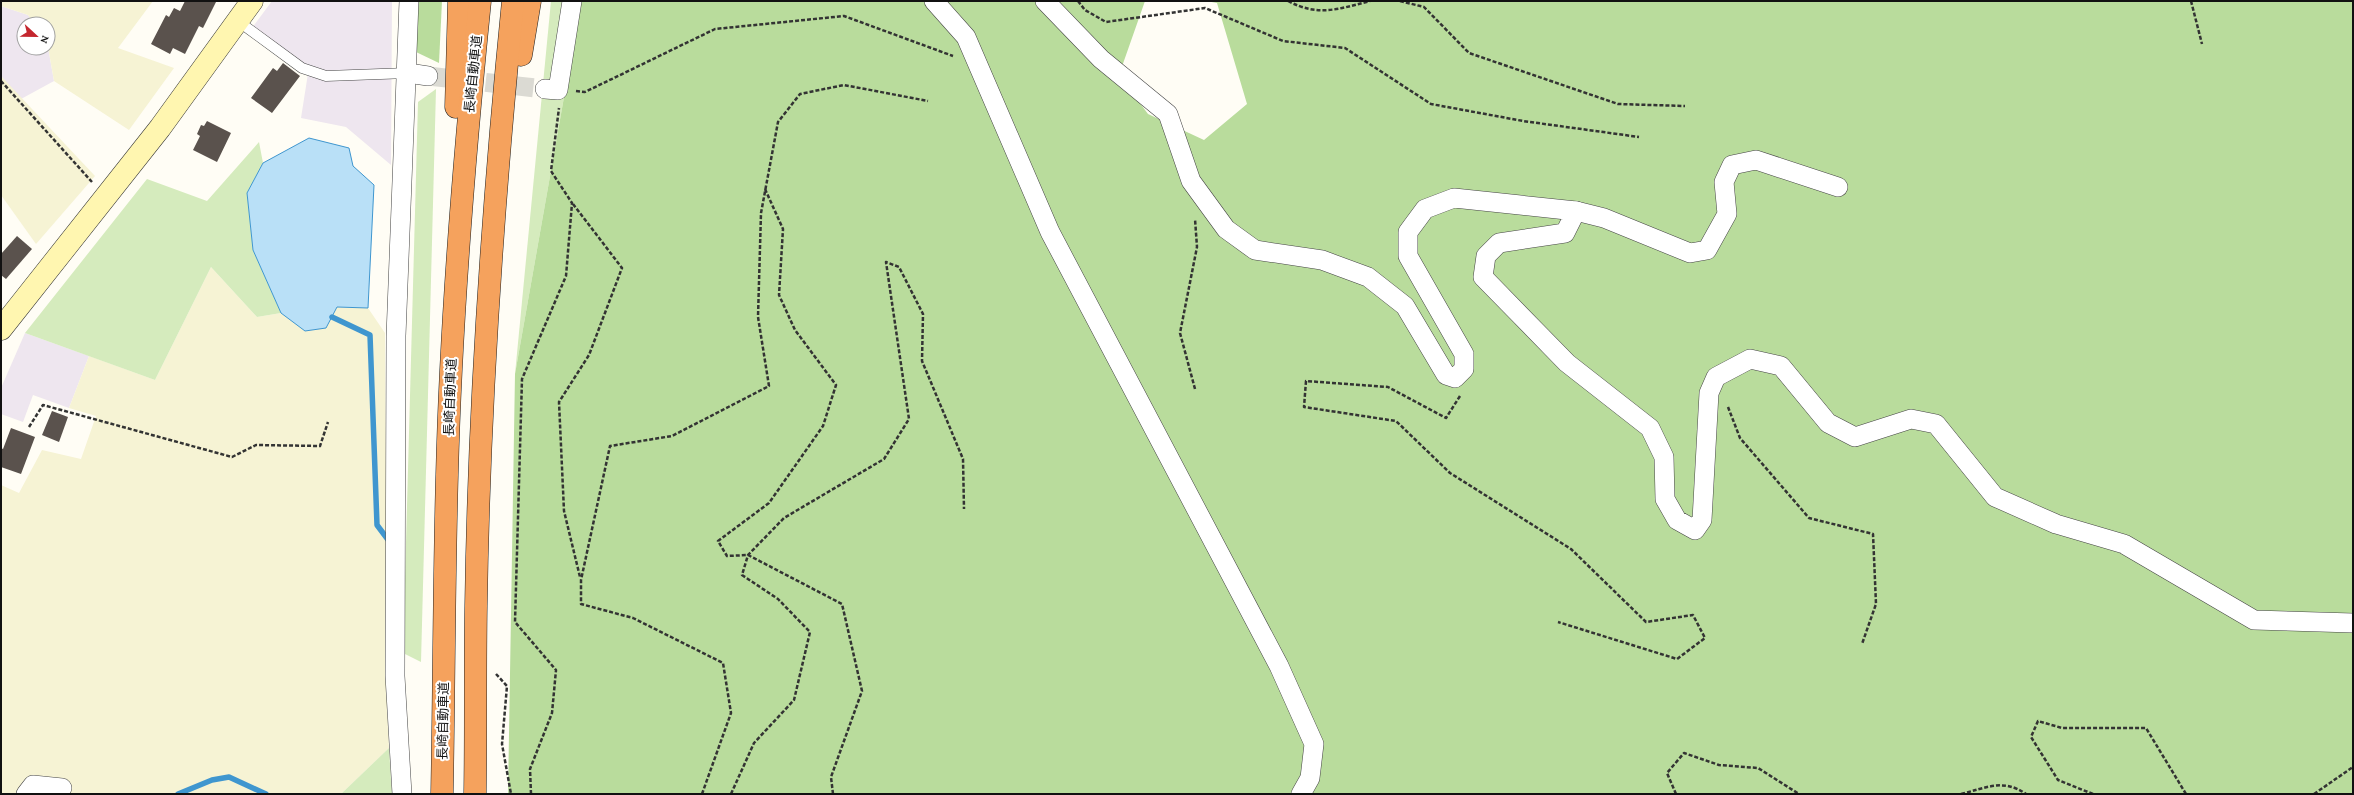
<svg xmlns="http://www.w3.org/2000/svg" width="2354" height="795" viewBox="0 0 2354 795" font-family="'Crimson Pro','Noto Sans JP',serif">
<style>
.industrial{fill:#eee6ef}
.farmland{fill:#f6f3d4}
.green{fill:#d5ebbd}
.forest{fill:#b9dc9c}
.water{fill:#b9e0f7;stroke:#3f96cf}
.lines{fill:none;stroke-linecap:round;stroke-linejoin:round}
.stream{stroke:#3f96cf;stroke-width:5.5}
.building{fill:#5a524d}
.street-tunnel{stroke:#dbdad3;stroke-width:19;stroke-dasharray:19 10;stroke-linecap:butt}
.lane-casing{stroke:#444;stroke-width:11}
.street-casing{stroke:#444;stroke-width:20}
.secondary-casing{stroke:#333;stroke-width:23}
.highway-casing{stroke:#222;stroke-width:23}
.path{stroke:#333;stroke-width:2.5;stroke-dasharray:4 2;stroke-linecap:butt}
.lane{stroke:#fff;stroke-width:10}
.street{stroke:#fff;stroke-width:19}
.secondary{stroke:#fff6b0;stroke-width:22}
.highway{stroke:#f5a25d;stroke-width:22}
.labels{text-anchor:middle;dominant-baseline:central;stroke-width:4;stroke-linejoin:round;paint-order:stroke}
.street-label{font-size:13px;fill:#111;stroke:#fff}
</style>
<rect width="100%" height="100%" fill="#fffdf5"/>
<g class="industrial">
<polygon points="272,1 392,1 391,165 346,127 301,118 309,67 252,28"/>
<polygon points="1,6 28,15 34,24 24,24 24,48 48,47 54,81 21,99 1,76"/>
<polygon points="25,333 89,356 69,408 33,395 23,422 1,414 1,388"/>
</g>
<g class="farmland">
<polygon points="1,1 153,1 118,48 174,68 129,130 54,81 48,47 48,24 34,24 28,15 1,6"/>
<polygon points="1,76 95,176 36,244 1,195"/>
<polygon points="211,267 257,317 281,313 305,331 326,328 337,307 368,308 385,333 387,706 389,748 341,794 1,794 1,485 19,493 42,450 81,459 96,416 69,408 89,356 155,380"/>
</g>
<g class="green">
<polygon points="551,1 581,1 515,374"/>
<polygon points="436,89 421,662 403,653 418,102"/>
<polygon points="259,142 263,163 247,193 253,250 281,313 257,317 211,267 155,380 25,333 147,179 207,201"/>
<polygon points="389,748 392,794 341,794"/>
</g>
<g class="forest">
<polygon points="415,1 442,1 439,63 416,52"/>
<polygon points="581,1 1145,1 1119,75 1148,114 1204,140 1247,104 1217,3 1206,1 2353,1 2353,794 508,794 515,374"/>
</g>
<polygon class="water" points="309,138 349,148 353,166 374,185 368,308 337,307 326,328 305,331 281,313 253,250 247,193 263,163"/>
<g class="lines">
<g class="stream">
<polyline points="332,317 370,335 377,525 389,541"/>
<polyline points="178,794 212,780 229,777 266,794"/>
</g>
</g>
<g class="building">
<polygon points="185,1 216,2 203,28 199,26 185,54 173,48 170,54 151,44 166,15 169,17 174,8 180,11"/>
<polygon points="283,63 300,76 272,113 251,98 273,68 277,71"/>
<polygon points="207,121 231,133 217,162 193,150 200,136 197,134 201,125 204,126"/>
<polygon points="17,236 32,249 6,279 1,275 1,254"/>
<polygon points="52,411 68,417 59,442 42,435"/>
<polygon points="11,428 35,437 21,474 1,467 1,448 3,449"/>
</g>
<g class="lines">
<polyline class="street-tunnel" points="428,76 545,89"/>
<g class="lane-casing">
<polyline id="lane" points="238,21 302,68 326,76 408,73"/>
</g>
<g class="street-casing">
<g id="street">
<polyline points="934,1 966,37 1050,232 1279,666 1314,744 1310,778 1301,794"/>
<polyline points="1045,1 1101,59 1168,114 1191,181 1226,229 1255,250 1322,260 1368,277 1405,306 1446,375 1455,378 1464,369 1464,354 1408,256 1408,232 1425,209 1454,198 1576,211 1565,233 1499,243 1486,256 1483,277 1567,363 1650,428 1664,457 1665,499 1677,520 1695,530 1702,520 1709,393 1716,377 1750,359 1781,366 1828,423 1855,437 1911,419 1936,424 1995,497 2056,524 2124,544 2254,620 2353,623"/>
<polyline points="408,73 428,76"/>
<polyline points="545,89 558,90 572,1"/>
<polyline points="1576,211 1604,218 1690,253 1707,250 1727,214 1724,182 1732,165 1756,160 1838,187"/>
<polyline points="26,794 33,785 62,788"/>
<polyline points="402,794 395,676 396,336 409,1"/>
</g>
</g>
<g class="secondary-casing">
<polyline id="secondary" points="1,329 160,128 252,1"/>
</g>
<g class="highway-casing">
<g id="highway">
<polyline points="521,55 530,1"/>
<polyline points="456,107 459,1"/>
<path d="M442 794C444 688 444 581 447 475 451 317 464 158 480 1"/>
<path d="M475 794C476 731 475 669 476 606 479 404 493 202 513 1"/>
</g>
</g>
<g class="path">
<polyline points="1078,1 1085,10 1106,22 1205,8 1283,41 1345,48 1431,104 1523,121 1639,137"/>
<path d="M1288 1C1318 17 1339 9 1370 1"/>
<polyline points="1400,1 1424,7 1469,53 1618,104 1685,106"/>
<polyline points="2191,1 2202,44"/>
<polyline points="1,81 92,182"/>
<polyline points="576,91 585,92 715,29 844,16 953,56"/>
<polyline points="765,189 783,229 779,295 795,330 836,385 823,426 769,503 718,541 727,556 748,555 842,604 862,691 831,777 833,794"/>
<polyline points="573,204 622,268 589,355 559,402 564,511 580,577"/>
<polyline points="1195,389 1180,333 1197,247 1195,219"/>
<polyline points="1460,396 1446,418 1388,387 1306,381 1304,407 1396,421 1450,473 1571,549 1646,622 1693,615 1705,638 1677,659 1558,622"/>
<polyline points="1728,407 1740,438 1809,518 1873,534 1876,604 1862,644"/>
<polyline points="29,427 43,405 232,457 256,445 320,446 328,422"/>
<polyline points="496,674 507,686 502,744 511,794"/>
<polyline points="531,794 530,769 552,713 556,670 515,622 522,379 566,276 572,203 551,171 559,108"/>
<polyline points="702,794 731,713 723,663 633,618 581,604 581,580 610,446 672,436 769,386 758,317 761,213 778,122 800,94 844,85 928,101"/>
<polyline points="731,794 754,743 794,700 810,632 778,599 742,575 748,555 784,518 884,459 909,419 886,262 899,267 923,314 922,361 963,459 964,509"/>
<polyline points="1676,794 1667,773 1684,753 1719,765 1758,768 1799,794"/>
<path d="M1961 794C1986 788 2003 778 2026 794"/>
<polyline points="2093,794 2058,780 2031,737 2038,721 2062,728 2146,728 2186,794"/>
<polyline points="2314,794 2353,767"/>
</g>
<use href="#lane" class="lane"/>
<use href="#street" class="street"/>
<use href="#secondary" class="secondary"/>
<use href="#highway" class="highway"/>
</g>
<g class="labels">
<g class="street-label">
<text transform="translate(473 74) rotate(-84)">長崎自動車道</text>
<text transform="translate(450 397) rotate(-88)">長崎自動車道</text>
<text transform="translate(443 721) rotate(-89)">長崎自動車道</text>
</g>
</g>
<rect width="2354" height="795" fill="none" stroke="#111111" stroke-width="4"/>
<g transform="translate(36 36) rotate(112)"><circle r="19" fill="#ffffff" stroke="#a0a0a0"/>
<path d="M0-3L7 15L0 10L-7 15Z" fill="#c4262e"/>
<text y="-6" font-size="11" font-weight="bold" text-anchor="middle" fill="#111111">N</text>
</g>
</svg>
